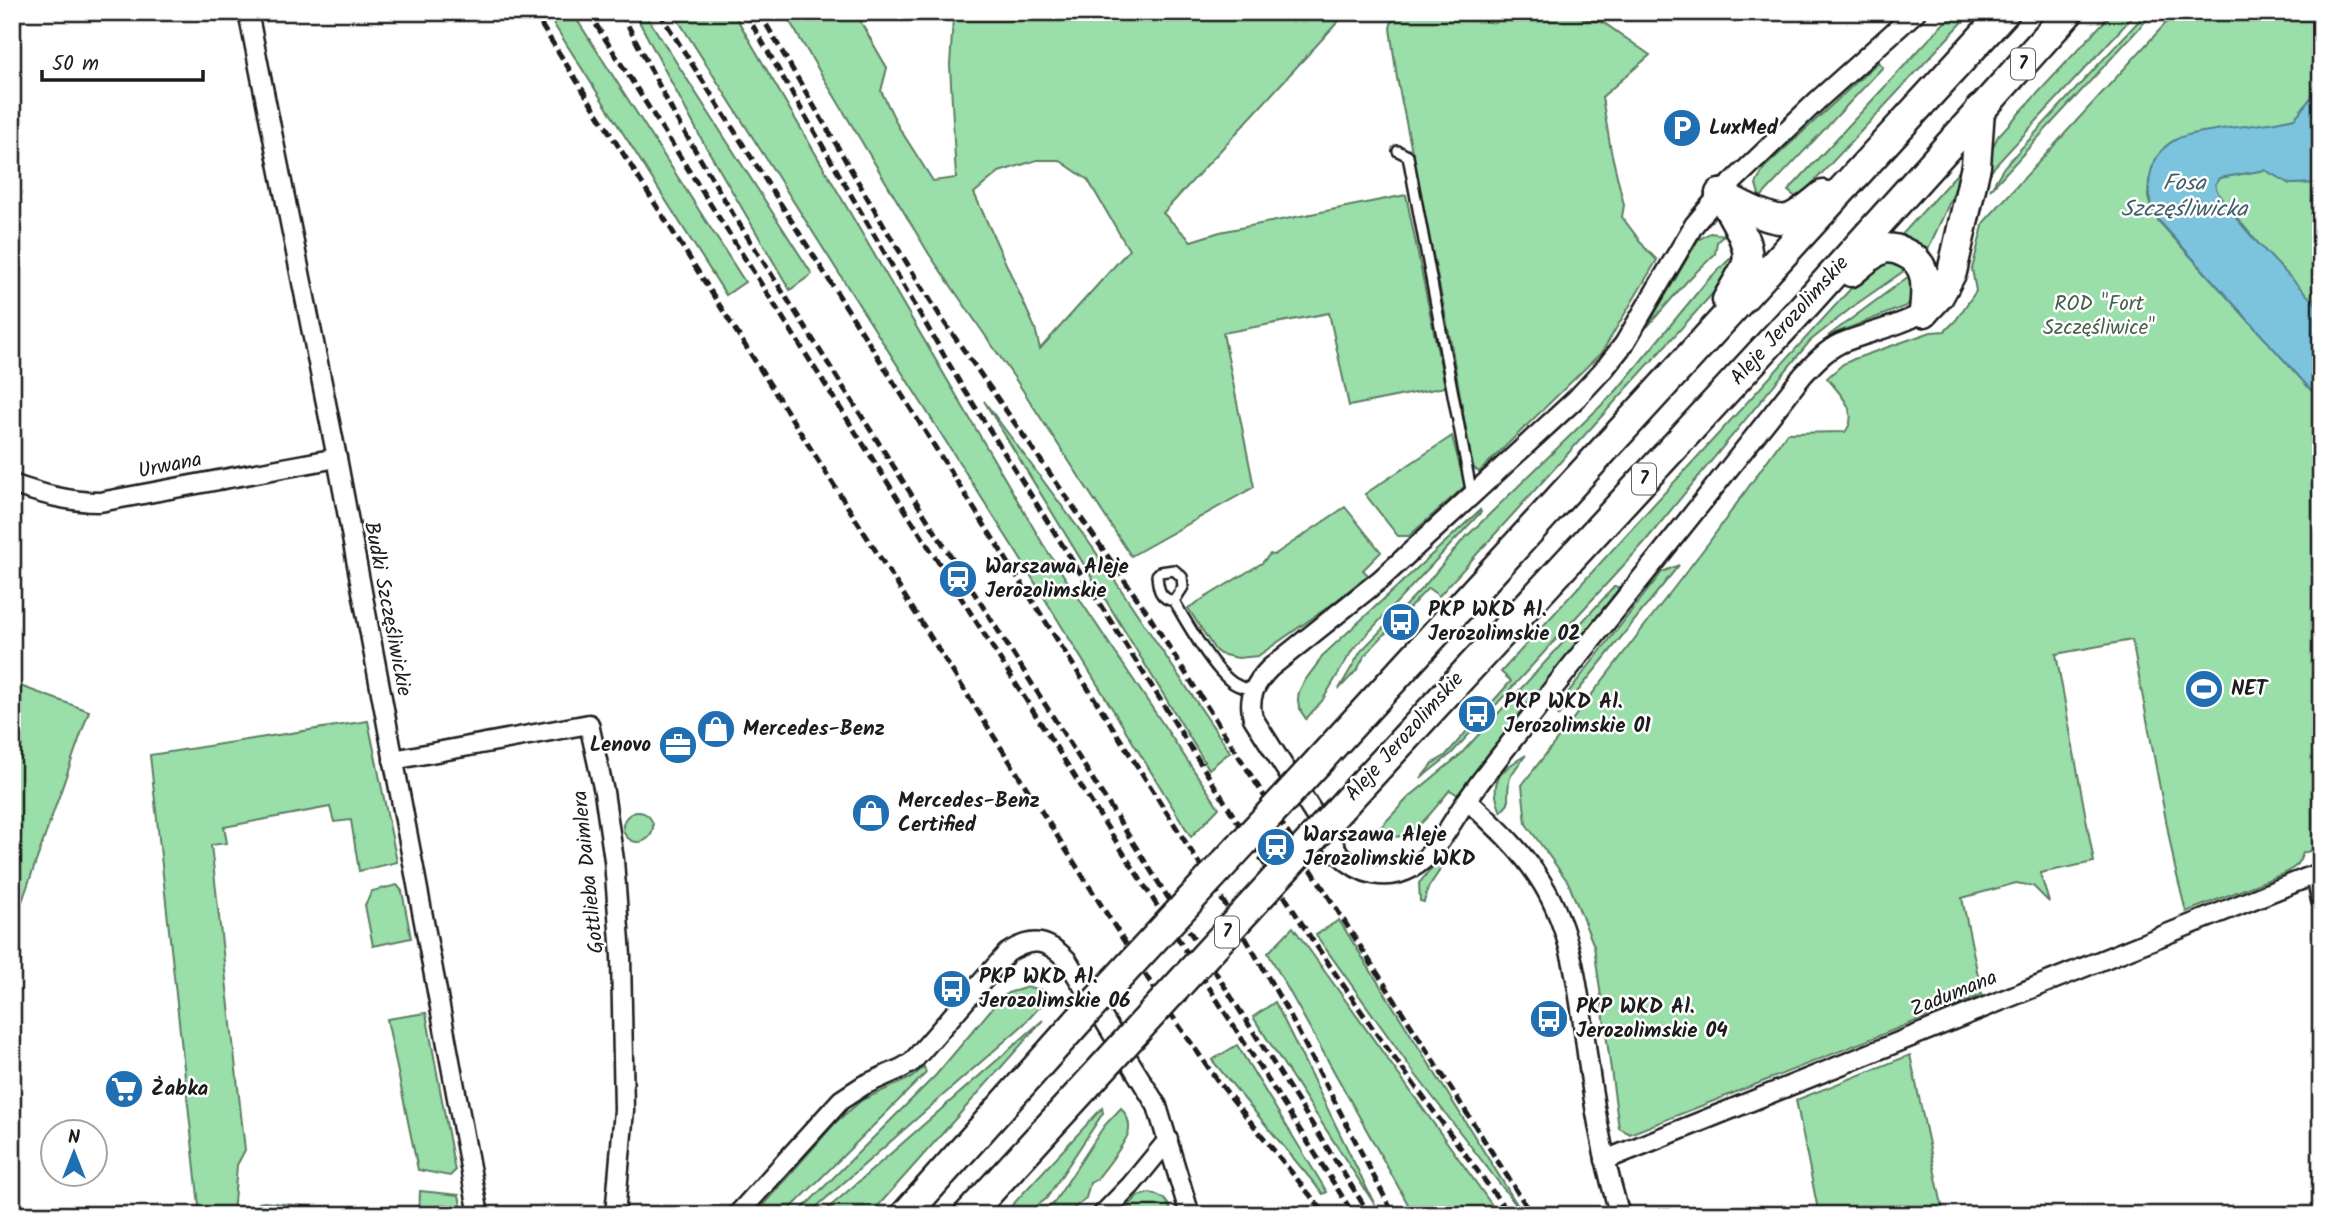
<svg xmlns="http://www.w3.org/2000/svg" width="2333" height="1227" viewBox="0 0 2333 1227" font-family="Kalam,sans-serif">
<style>
.green{fill:#9adea9;stroke:#5b7d62;stroke-width:2;fill-rule:evenodd}
.water{fill:#7cc4dd;stroke:#568190;stroke-width:2}
.lines{fill:none;stroke-linecap:round;stroke-linejoin:round}
.service-casing{stroke:#1c1c1c;stroke-width:14}
.minor-casing{stroke:#1c1c1c;stroke-width:23}
.primary-casing{stroke:#1c1c1c;stroke-width:33}
.service{stroke:#fff;stroke-width:9}
.minor{stroke:#fff;stroke-width:18}
.primary{stroke:#fff;stroke-width:28}
.rail{stroke:#1c1c1c;stroke-width:5;stroke-dasharray:10 5;stroke-linecap:butt}
.primary-bridge-casing{stroke:#1c1c1c;stroke-width:33;stroke-linecap:butt}
.primary-bridge{stroke:#fff;stroke-width:28}
.labels{text-anchor:middle;dominant-baseline:central;stroke-width:5;stroke-linejoin:round;paint-order:stroke}
.shield{fill:#fff;stroke:#606060;stroke-width:2}
.shield-label{font-size:19px;font-weight:bold;fill:#1c1c1c}
.poi-label{font-size:21px;font-weight:bold;fill:#1c1c1c;stroke:#fff;text-anchor:start}
.park-label{font-size:21px;fill:#48604d;stroke:#fff}
.street-label{font-size:21px;fill:#1c1c1c;stroke:#fff}
.water-label{font-size:23px;font-style:italic;fill:#425f69;stroke:#fff}
</style>
<rect width="100%" height="100%" fill="#fff"/>
<filter id="ink" filterUnits="userSpaceOnUse"><feTurbulence type="fractalNoise" baseFrequency=".0143" numOctaves="2"/><feDisplacementMap in="SourceGraphic" scale="14" xChannelSelector="R" yChannelSelector="G"/><feConvolveMatrix kernelMatrix="1 2 1 2 8 2 1 2 1" color-interpolation-filters="sRGB"/></filter>
<g filter="url(#ink)">
<g class="green">
<polygon points="546,12 572,12 745,282 726,295"/>
<polygon points="634,12 644,12 812,274 790,290 702,140"/>
<polygon points="673,12 733,12 1044,546 1219,808 1191,837 1018,555"/>
<path d="M784 12H855L887 68 881 91 898 126 933 181 956 178 950 65 953 19 973 13 1013 20 1023 12H1347L1163 213 1191 241 1220 232 1406 195 1445 387 1349 406 1329 313 1223 333 1254 487 1131 556 1016 380 929 254ZM1037 160H1059L1088 180 1129 250 1040 349 1035 328 974 193 999 172Z"/>
<polygon points="1394,12 1432,12 1496,23 1505,12 1560,12 1604,23 1650,55 1602,97 1611,151 1624,205 1622,217 1646,249 1657,260 1602,352 1479,472 1474,468 1471,458 1450,338 1397,78 1390,28"/>
<polygon points="1962,12 1972,12 1798,199 1788,191 1944,23"/>
<polygon points="2113,12 2137,12 1995,166 1983,185 1992,149 1998,136"/>
<polygon points="2147,12 2154,12 1990,190 2004,167"/>
<path d="M2176 12H2321V85L2295 118 2282 121 2149 180 2148 197 2153 215 2321 401V851L2316 849 2303 853 2298 864 2288 872 2186 912 2175 868 2132 640 2056 654 2094 862 2040 873 2049 902 2033 886 2016 883 1962 898 1982 995 1630 1134 1619 1128 1594 946 1568 882 1526 824 1522 785 1710 541 1787 433 1845 432C1861 412 1839 393 1827 378L1843 364 1854 359 1931 332 1945 331 1956 320 1976 291 1972 269 1984 222Z"/>
<polygon points="1878,62 1883,67 1760,198 1756,184 1764,168"/>
<path d="M1964 166C1955 195 1940 221 1928 250L1924 253 1898 239Z"/>
<polygon points="2265,170 2290,184 2316,183 2321,177 2321,310 2267,255 2218,194 2215,185 2219,178"/>
<polygon points="1710,233 1724,235 1717,242 1715,254 1688,280 1647,327 1698,240"/>
<polygon points="1737,252 1738,256 1724,281 1439,596 1428,588 1365,655 1357,670 1339,689 1361,651 1426,584 1462,541 1617,390 1706,282"/>
<polygon points="1894,260 1908,268 1855,305 1810,341 1643,544 1451,754 1421,778 1433,763 1445,756 1511,681 1501,672 1865,273 1871,267"/>
<polygon points="1912,274 1913,299 1906,306 1828,336"/>
<polygon points="984,401 1093,548 1230,752 1209,769"/>
<polygon points="1452,436 1465,486 1409,536 1398,536 1365,494"/>
<polygon points="1345,507 1381,552 1363,570 1368,575 1331,605 1258,656 1238,658 1220,654 1215,650 1188,608 1262,563 1270,554 1274,555"/>
<path d="M1480 510 1481 512 1353 649 1322 701 1306 719C1285 692 1310 679 1322 656Z"/>
<polygon points="1679,565 1558,716 1567,694 1662,572"/>
<path d="M1614 587H1620L1458 795 1450 790C1433 809 1406 854 1378 830L1408 798 1460 755Z"/>
<polygon points="12,683 89,711 12,930"/>
<polygon points="368,721 397,862 359,871 351,820 334,822 330,807 224,827 227,843 211,845 245,1150 237,1165 233,1215 200,1215 150,755"/>
<path d="M1526 755C1508 778 1508 775 1508 804L1501 812C1487 780 1501 770 1526 755Z"/>
<circle cx="638" cy="827" r="15"/>
<polygon points="1443,855 1448,858 1428,888 1424,902 1420,901 1419,883"/>
<polygon points="397,885 402,891 411,938 373,946 365,905 372,891"/>
<polygon points="1339,920 1523,1214 1415,1074 1316,935"/>
<polygon points="1293,927 1499,1215 1414,1215 1268,953"/>
<polygon points="1028,987 1042,990 1050,996 1023,1025 807,1215 796,1215 936,1075 999,1000 1008,993"/>
<polygon points="1275,1002 1375,1205 1253,1017"/>
<polygon points="426,1013 455,1171 450,1176 418,1170 387,1019"/>
<polygon points="1043,1020 870,1215 820,1215 840,1198"/>
<polygon points="1237,1045 1327,1192 1323,1194 1212,1060"/>
<polygon points="1910,1055 1944,1215 1819,1215 1796,1100"/>
<polygon points="924,1067 926,1073 784,1215 754,1215 836,1122 862,1100 911,1078"/>
<polygon points="1102,1108 1103,1113 1046,1199 1024,1215 1003,1215"/>
<path d="M1121 1108C1126 1114 1130 1122 1129 1130 1129 1139 1104 1170 1097 1179L1090 1183 1086 1198 1066 1215H1038L1053 1204 1104 1126Z"/>
<polygon points="420,1191 459,1195 463,1215 419,1215"/>
<path d="M1150 1193C1163 1196 1169 1201 1172 1215H1120L1138 1196Z"/>
<polygon points="264,1202 331,1209 330,1215 255,1215 254,1208 259,1203"/>
</g>
<path class="water" d="M2321 85V177L2316 183 2290 184 2265 170 2219 178 2215 185C2220 201 2231 213 2242 225 2267 255 2295 281 2321 310V401L2153 214C2145 187 2148 153 2177 139 2186 134 2199 133 2209 131 2237 126 2267 125 2295 118Z"/>
<g class="lines">
<g class="service-casing">
<g id="service">
<polyline points="1398,151 1408,156 1472,495"/>
<path d="M1174 601 1183 587 1182 577 1174 570 1160 572 1157 575C1158 589 1160 599 1174 601 1186 622 1210 664 1228 679 1235 686 1244 688 1253 690"/>
</g>
</g>
<g class="minor-casing">
<g id="minor">
<polyline points="248,12 337,458 479,1215"/>
<path d="M1916 12 1819 99 1720 194 1694 225 1624 344 1605 368 1577 398 1381 579 1270 668C1256 682 1247 697 1253 718L1340 855C1360 875 1387 882 1412 868 1436 855 1450 824 1465 803 1476 787 1488 771 1500 756 1600 628 1703 503 1803 375 1814 363 1826 350 1841 343 1868 332 1898 327 1924 312"/>
<path d="M12 484C41 494 69 502 100 502L337 458"/>
<polyline points="393,760 589,724 604,792 614,860 621,956 624,1110 615,1215"/>
<path d="M1467 800C1494 825 1523 851 1542 883 1576 938 1580 1005 1589 1068 1596 1118 1605 1167 1620 1215"/>
<polyline points="2316,874 2321,900"/>
<polyline points="1605,1160 2321,872"/>
<path d="M737 1215 841 1100 864 1085 902 1068 912 1062 1007 953C1031 937 1047 939 1067 960L1157 1106 1190 1215"/>
<polyline points="1102,1215 1131,1185 1168,1140"/>
</g>
</g>
<g class="primary-casing">
<g id="primary">
<path d="M1720 194C1737 202 1773 225 1791 218 1802 213 1813 203 1823 195"/>
<path d="M1720 194C1730 212 1754 245 1746 266 1741 277 1733 289 1727 300"/>
<path d="M1851 272C1860 265 1873 252 1883 249 1891 247 1899 250 1905 253 1930 264 1926 289 1924 312"/>
<polyline points="1924,312 1939,296 1952,272 1976,166 1980,109"/>
<polyline points="1319,761 2005,12"/>
<polyline points="1347,801 1806,304 2069,12"/>
<polyline points="905,1215 1079,1020"/>
<polyline points="968,1215 1107,1063"/>
</g>
</g>
<use href="#service" class="service"/>
<use href="#minor" class="minor"/>
<use href="#primary" class="primary"/>
<g class="rail">
<polyline points="533,12 1166,1007 1217,1080 1326,1215"/>
<polyline points="588,12 1354,1215"/>
<polyline points="621,12 676,118 733,214 1370,1215"/>
<polyline points="659,12 1240,928 1289,1014 1394,1215"/>
<polyline points="745,12 960,383 1311,938 1376,1033 1510,1215"/>
<polyline points="759,12 885,228 942,319 1146,611 1532,1215"/>
</g>
<g class="primary-bridge-casing">
<g id="primary-bridge">
<polyline points="1079,1020 1319,761"/>
<polyline points="1107,1063 1347,801"/>
</g>
</g>
<use href="#primary-bridge" class="primary-bridge"/>
</g>
</g>
<defs>
<g id="parking-disc" transform="scale(2.0125)"><circle r="9.5" fill="#1f6fb2" stroke="#fff"/><path d="M-3.5-5.5H1a3.5 3.5 0 0 1 0 7H-1V5.5H-3.5ZM-1-3.4V-.6H.8a1.4 1.4 0 0 0 0-2.8Z" fill="#fff"/></g>
<g id="station-disc" transform="scale(2.0125)"><circle r="9.5" fill="#1f6fb2" stroke="#fff"/><path d="M-3-6H3Q5-6 5-4V2Q5 4 3 4L4.5 6H3L1.5 4h-3L-3 6H-4.5L-3 4Q-5 4-5 2V-4Q-5-6-3-6ZM-3.5-4v3h7v-3ZM-3.5 1v1.5H-2V1ZM2 1v1.5H3.5V1Z" fill="#fff"/></g>
<g id="bus-disc" transform="scale(2.0125)"><circle r="9.5" fill="#1f6fb2" stroke="#fff"/><path d="M-5-6H5V4H4V6H2V4H-2V6H-4V4H-5ZM-3.5-4V0h7V-4ZM-3.5 1.2v1.5H-2V1.2ZM2 1.2v1.5H3.5V1.2Z" fill="#fff"/></g>
<g id="stadium-disc" transform="scale(2.0125)"><circle r="9.5" fill="#1f6fb2" stroke="#fff"/><path d="M0-5a6.5 5 0 1 0 0 10a6.5 5 0 1 0 0-10ZM-3.5-1.8h7v3.6h-7Z" fill="#fff"/></g>
<g id="shop-disc" transform="scale(2.0125)"><circle r="9.5" fill="#1f6fb2" stroke="#fff"/><path d="M-5-2.5h2.3a2.7 3.5 0 0 1 5.4 0H5L5.5 6h-11ZM-1.5-2.5h3a1.5 2.3 0 0 0-3 0Z" fill="#fff"/></g>
<g id="office-disc" transform="scale(2.0125)"><circle r="9.5" fill="#1f6fb2" stroke="#fff"/><path d="M-6-3h4V-5.5h4V-3h4V5H-6ZM-1-4.5V-3h2v-1.5ZM-6 0V1H6V0Z" fill="#fff"/></g>
<g id="supermarket-disc" transform="scale(2.0125)"><circle r="9.5" fill="#1f6fb2" stroke="#fff"/><path d="M-6-5.5h2.5l.6 2H6L4.5 2H-2.5L-4.4-4H-6ZM-1.5 3.2a1.3 1.3 0 1 0 .1 0ZM3 3.2a1.3 1.3 0 1 0 .1 0Z" fill="#fff"/></g>
</defs>
<g fill-rule="evenodd">
<use href="#parking-disc" x="1682" y="128"/>
<use href="#station-disc" x="958" y="579"/>
<use href="#bus-disc" x="1401" y="622"/>
<use href="#stadium-disc" x="2204" y="689"/>
<use href="#bus-disc" x="1477" y="714"/>
<use href="#shop-disc" x="716" y="729"/>
<use href="#office-disc" x="678" y="745"/>
<use href="#shop-disc" x="871" y="813"/>
<use href="#station-disc" x="1276" y="847"/>
<use href="#bus-disc" x="952" y="989"/>
<use href="#bus-disc" x="1549" y="1019"/>
<use href="#supermarket-disc" x="124" y="1089"/>
</g>
<g class="labels">
<g class="shield">
<rect x="2011" y="48.5" width="24" height="31" rx="5"/>
<rect x="1632" y="463.5" width="24" height="31" rx="5"/>
<rect x="1215" y="916.5" width="24" height="31" rx="5"/>
</g>
<g class="shield-label">
<text x="2023" y="64">7</text>
<text x="1644" y="479">7</text>
<text x="1227" y="932">7</text>
</g>
<g class="poi-label">
<text x="1709" y="128">LuxMed</text>
<text x="985" y="567">Warszawa Aleje<tspan x="985" dy="24">Jerozolimskie</tspan></text>
<text x="1428" y="610">PKP WKD Al.<tspan x="1428" dy="24">Jerozolimskie 02</tspan></text>
<text x="2231" y="689">NET</text>
<text x="1504" y="702">PKP WKD Al.<tspan x="1504" dy="24">Jerozolimskie 01</tspan></text>
<text x="743" y="729">Mercedes-Benz</text>
<text x="651" y="745" text-anchor="end">Lenovo</text>
<text x="898" y="801">Mercedes-Benz<tspan x="898" dy="24">Certified</tspan></text>
<text x="1303" y="835">Warszawa Aleje<tspan x="1303" dy="24">Jerozolimskie WKD</tspan></text>
<text x="979" y="977">PKP WKD Al.<tspan x="979" dy="24">Jerozolimskie 06</tspan></text>
<text x="1576" y="1007">PKP WKD Al.<tspan x="1576" dy="24">Jerozolimskie 04</tspan></text>
<text x="151" y="1089">Żabka</text>
</g>
<g class="park-label">
<text x="2099" y="304">ROD "Fort<tspan x="2099" dy="24">Szczęśliwice"</tspan></text>
</g>
<g class="street-label">
<text transform="translate(1790 321) rotate(-48)">Aleje Jerozolimskie</text>
<text transform="translate(170 466) rotate(-11)">Urwana</text>
<text transform="translate(387 609) rotate(79)">Budki Szczęśliwickie</text>
<text transform="translate(1405 737) rotate(-48)">Aleje Jerozolimskie</text>
<text transform="translate(589 872) rotate(-96)">Gottlieba Daimlera</text>
<text transform="translate(1954 994) rotate(-22)">Zadumana</text>
</g>
<g class="water-label">
<text x="2184" y="184">Fosa<tspan x="2184" dy="26">Szczęśliwicka</tspan></text>
</g>
</g>
<rect width="2333" height="1227" fill="none" stroke="#fff" stroke-width="42"/>
<rect x="21" y="21" width="2291" height="1185" fill="none" stroke="#1c1c1c" stroke-width="2.5" filter="url(#ink)"/>
<g transform="translate(74 1153)"><circle r="33" fill="#ffffff" stroke="#a4a4a4" stroke-width="2"/>
<path d="M0-5L12 26L0 18L-12 26Z" fill="#1f6fb2"/>
<text y="-10" font-size="19" font-weight="bold" text-anchor="middle" fill="#1c1c1c">N</text>
</g>
<path d="M42 70v10h161v-10" fill="none" stroke="#1c1c1c" stroke-width="3.5"/>
<text x="52" y="70" font-size="21" fill="#1c1c1c" stroke="#ffffff" stroke-width="5" paint-order="stroke">50 m</text>
</svg>
